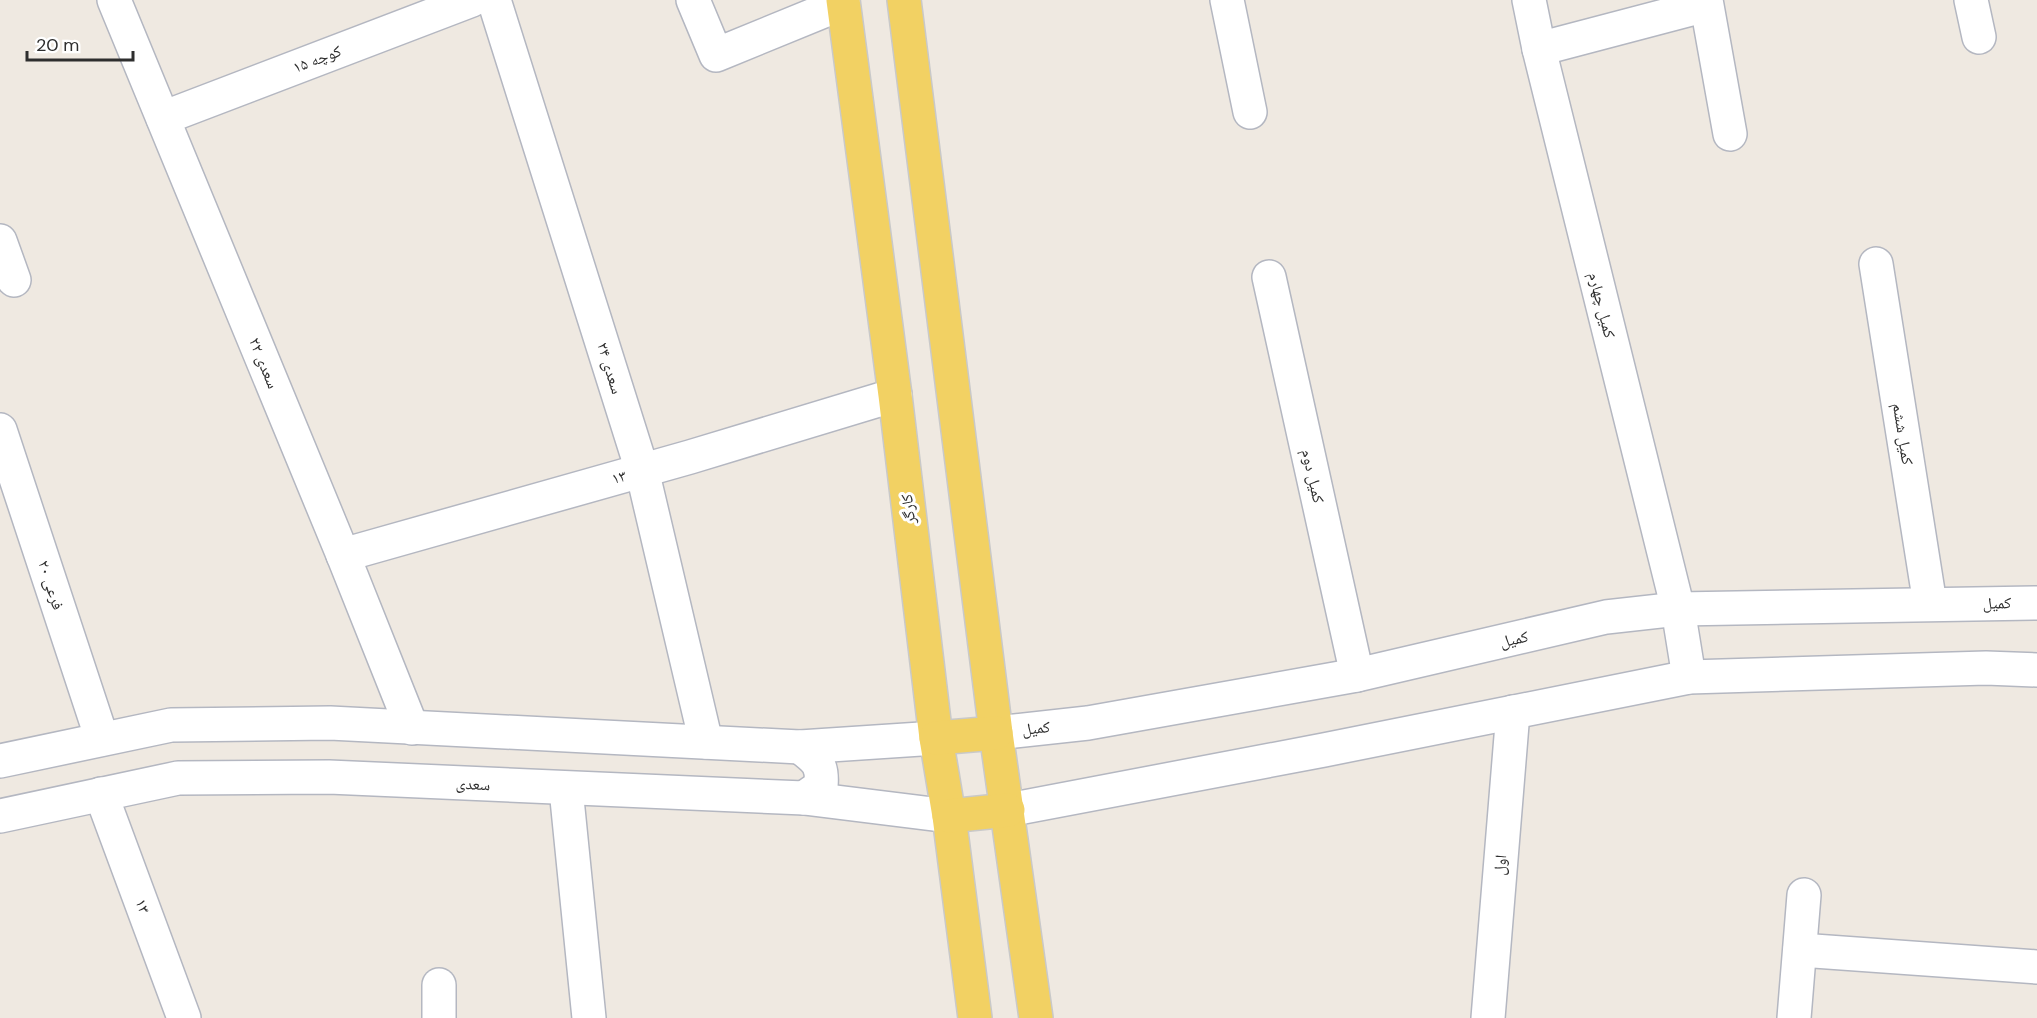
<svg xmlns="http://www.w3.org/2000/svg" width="2037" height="1018" viewBox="0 0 2037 1018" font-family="'DM Sans','Noto Naskh Arabic',sans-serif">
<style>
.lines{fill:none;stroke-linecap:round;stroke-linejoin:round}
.minor-casing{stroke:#b4b7c1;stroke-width:36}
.major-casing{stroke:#c9c9c9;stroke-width:36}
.minor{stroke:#fff;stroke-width:33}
.major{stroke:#f2d163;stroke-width:33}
.labels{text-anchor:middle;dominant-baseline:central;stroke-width:6;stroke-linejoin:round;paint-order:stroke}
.street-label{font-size:16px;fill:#2e2e2e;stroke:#fff}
</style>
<rect width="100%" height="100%" fill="#efe9e1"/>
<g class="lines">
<g class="minor-casing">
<g id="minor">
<polyline points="114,0 343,555 412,728"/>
<polyline points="494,0 642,470 706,742"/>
<polyline points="693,0 716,55 843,3"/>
<polyline points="1227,0 1250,112"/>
<polyline points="1529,0 1539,49 1678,609 1689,677"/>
<polyline points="1706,0 1730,134"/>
<polyline points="1971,0 1979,37"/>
<polyline points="1539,49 1706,5"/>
<polyline points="163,118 472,0"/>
<polyline points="0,241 14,280"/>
<polyline points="1876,264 1930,604"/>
<polyline points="1269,277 1357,675"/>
<polyline points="0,430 102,739"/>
<polyline points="343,555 690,457 895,395"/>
<polyline points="996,733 1088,723 1357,675 1606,617 1678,609 2037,603"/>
<path d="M800 747C817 760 823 764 821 786L804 798"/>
<polyline points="0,761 171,725 330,723 800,747 936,738"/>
<polyline points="566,789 589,1018"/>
<polyline points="101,794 184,1018"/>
<polyline points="1008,810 1324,750 1689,677 1986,668 2037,670"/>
<polyline points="0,816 178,778 329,777 804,798 949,816"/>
<polyline points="1800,950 2037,967"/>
<polyline points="439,985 439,1018"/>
<polyline points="1488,1018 1513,712"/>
<polyline points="1794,1018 1804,895"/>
</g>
</g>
<g class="major-casing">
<g id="major">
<polyline points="843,0 895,395 936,738 949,816 975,1018"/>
<polyline points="904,0 996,733 1036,1018"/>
<polyline points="936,738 996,733"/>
<polyline points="949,816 1008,810"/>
</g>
</g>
<use href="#minor" class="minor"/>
<use href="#major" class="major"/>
</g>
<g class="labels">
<g class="street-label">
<text transform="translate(317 59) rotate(-21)">کوچه ۱۵</text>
<text transform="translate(1602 305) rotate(76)">کمیل چهارم</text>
<text transform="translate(264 363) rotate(68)">سعدی ۲۲</text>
<text transform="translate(610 368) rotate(73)">سعدی ۲۴</text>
<text transform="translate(1903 434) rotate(81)">کمیل ششم</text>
<text transform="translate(1313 476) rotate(77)">کمیل دوم</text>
<text transform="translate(619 477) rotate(-16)">۱۳</text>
<text transform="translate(908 509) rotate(-97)">کارگر</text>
<text transform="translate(51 585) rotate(72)">فرعی ۲۰</text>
<text transform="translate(1997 603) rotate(-1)">کمیل</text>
<text transform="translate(1514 639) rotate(-13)">کمیل</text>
<text transform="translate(1036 728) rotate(-6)">کمیل</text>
<text transform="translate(473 784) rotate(3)">سعدی</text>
<text transform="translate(1500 865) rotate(-85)">اول</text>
<text transform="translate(143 906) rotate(70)">۱۳</text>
</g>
</g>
<path d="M27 51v9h106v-9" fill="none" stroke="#2e2e2e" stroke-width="3"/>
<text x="36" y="51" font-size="18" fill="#2e2e2e" stroke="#ffffff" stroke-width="4.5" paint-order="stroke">20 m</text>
</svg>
